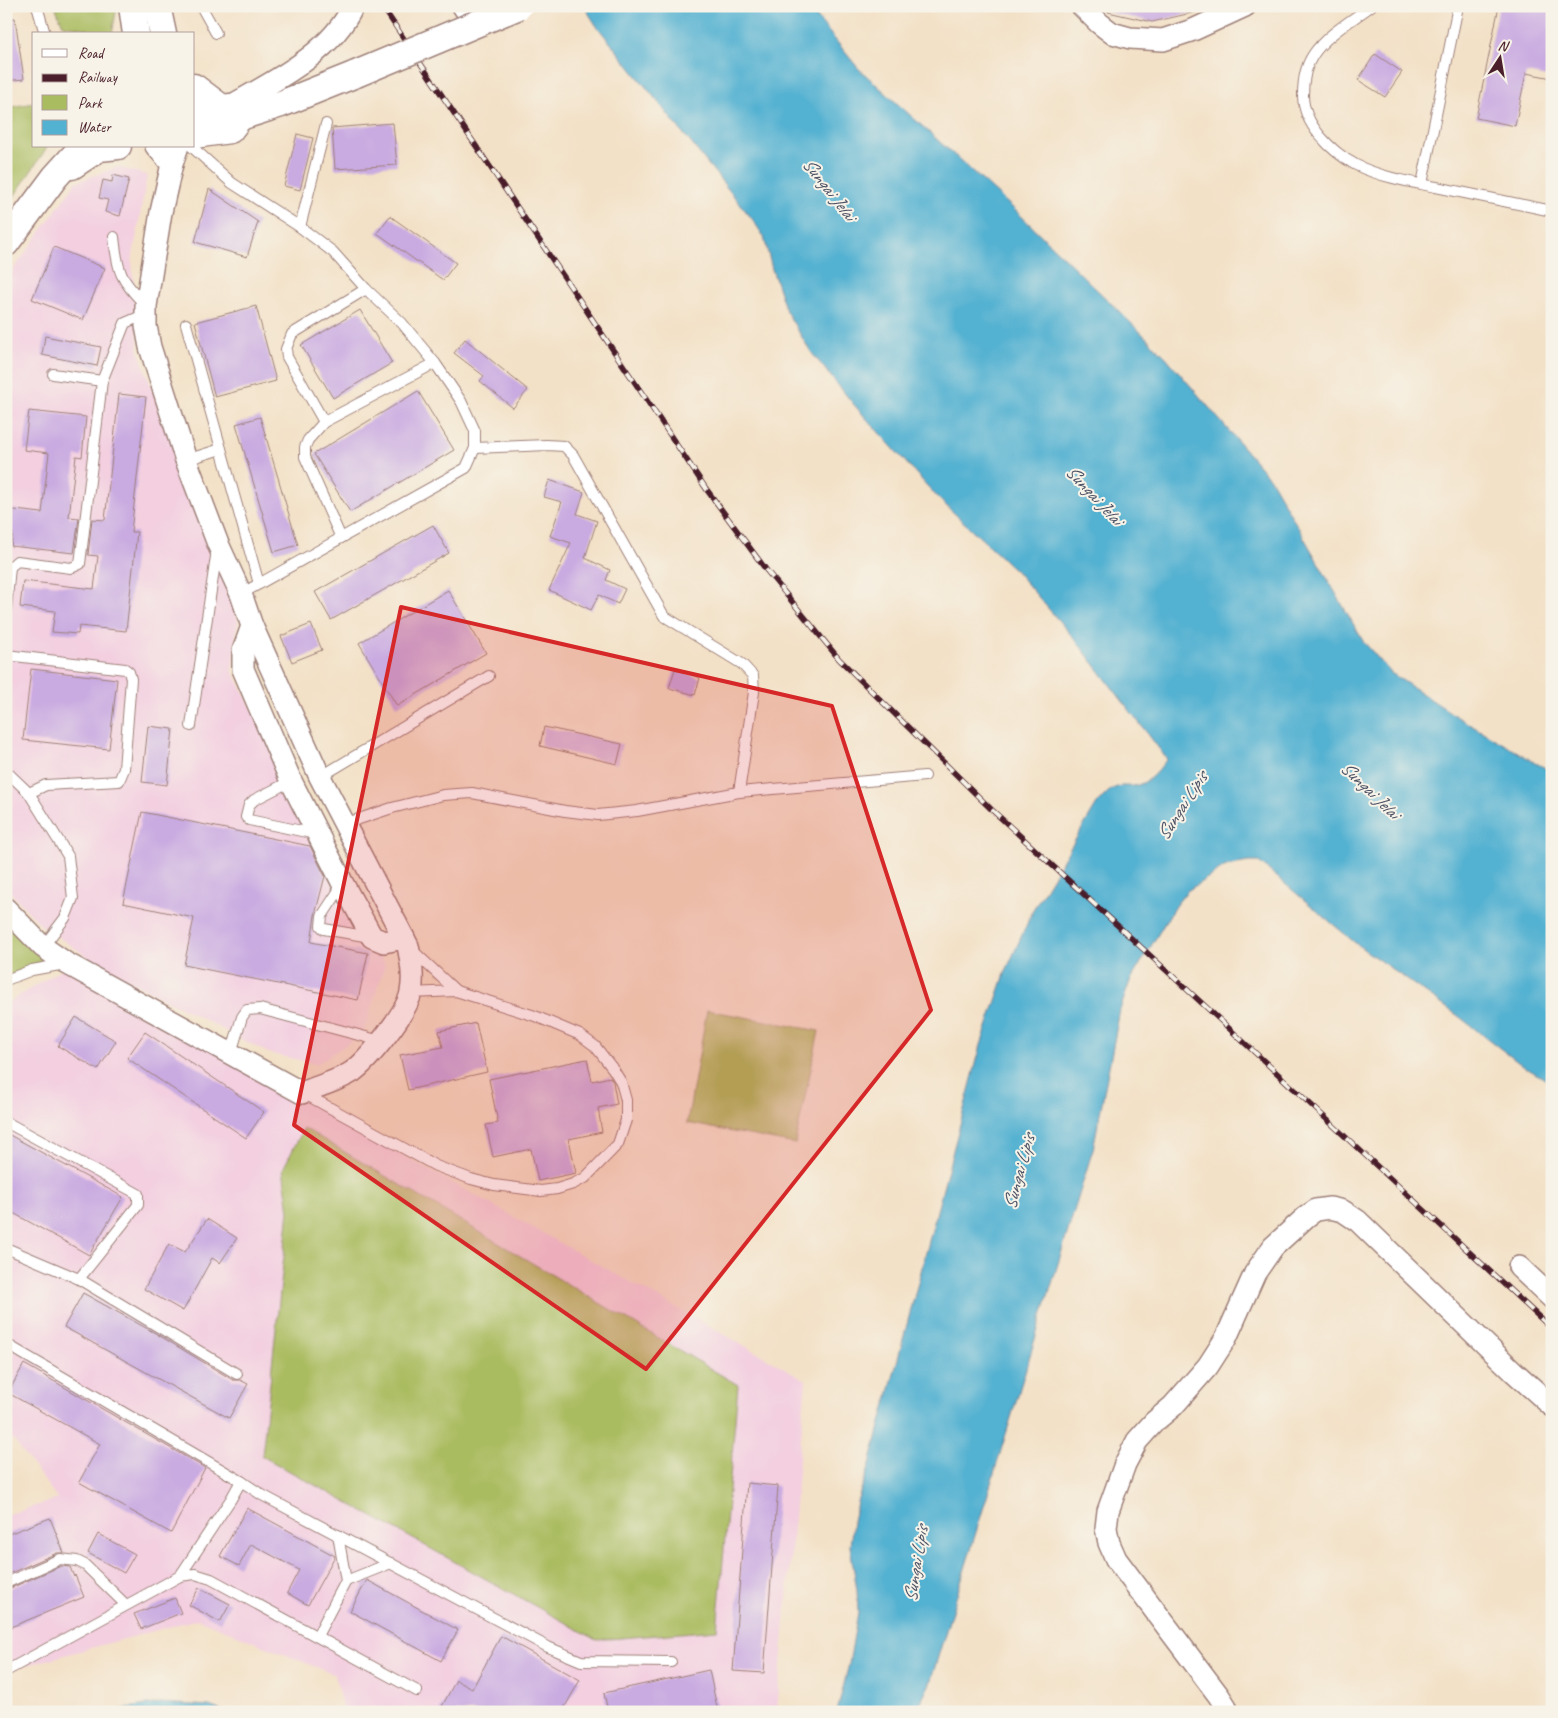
<svg xmlns="http://www.w3.org/2000/svg" width="1558" height="1718" viewBox="0 0 1558 1718" font-family="Caveat,sans-serif">
<style>
.built{fill:#f3cfe0}
.green{fill:#aabc60;stroke:#7a6e46}
.water{fill:#53b1d1;stroke:#4e687e}
.building{fill:#c9aae1}
.lines{fill:none;stroke-linecap:round;stroke-linejoin:round}
.service-casing{stroke:#9e8079;stroke-width:12}
.minor-casing{stroke:#9e8079;stroke-width:24}
.tertiary-casing{stroke:#9e8079;stroke-width:29}
.service{stroke:#fff;stroke-width:10}
.minor{stroke:#fff;stroke-width:21}
.tertiary{stroke:#fff;stroke-width:26}
.rail-casing{stroke:#4a1f2b;stroke-width:5.5}
.rail{stroke:#f7f3e8;stroke-width:4;stroke-dasharray:11;stroke-linecap:butt}
.tertiary-bridge-casing{stroke:#9e8079;stroke-width:29;stroke-linecap:butt}
.tertiary-bridge{stroke:#fff;stroke-width:26}
.marked{fill:#d62828;fill-opacity:0.2;stroke:#d62828;stroke-width:4;stroke-linejoin:round}
.labels{text-anchor:middle;dominant-baseline:central;stroke-width:4;stroke-linejoin:round;paint-order:stroke}
.water-label{font-size:19px;font-style:italic;fill:#4d5265;stroke:#f7f3e8}
</style>
<rect width="100%" height="100%" fill="#f7f3e8"/>
<filter id="ink" filterUnits="userSpaceOnUse"><feTurbulence type="fractalNoise" baseFrequency=".02" numOctaves="2"/><feDisplacementMap in="SourceGraphic" scale="10" xChannelSelector="R" yChannelSelector="G"/><feConvolveMatrix kernelMatrix="1 2 1 2 8 2 1 2 1" color-interpolation-filters="sRGB"/></filter>
<filter id="wash" filterUnits="userSpaceOnUse"><feTurbulence type="fractalNoise" baseFrequency=".0096" numOctaves="4" result="noise"/><feDisplacementMap in="SourceGraphic" scale="20" xChannelSelector="R" yChannelSelector="G"/><feGaussianBlur stdDeviation="1.12" result="paint"/><feColorMatrix in="noise" values="0 0 0 0 0 0 0 0 0 0 0 0 0 0 0 0 0 1.4 0 .05"/><feComposite in="paint" operator="in"/></filter>
<g filter="url(#wash)">
<rect width="100%" height="100%" fill="#f3e1c7"/>
<g class="built">
<polygon points="118,167 147,175 132,261 139,353 238,620 232,670 385,965 363,1033 317,1064 268,1053 98,964 41,925 6,888 6,280 76,182"/>
<polygon points="65,967 806,1380 777,1712 343,1712 335,1675 198,1619 6,1671 6,1515 58,1499 6,1430 6,1004"/>
</g>
<g class="green">
<polygon points="55,6 117,6 112,34 85,34 87,29 63,25"/>
<polygon points="34,103 34,146 48,146 6,208 6,108"/>
<polygon points="6,922 51,962 6,976"/>
<polygon points="707,1010 819,1031 795,1144 687,1123"/>
<polygon points="304,1128 738,1385 717,1630 597,1640 262,1456 289,1211 283,1169"/>
</g>
<g class="water">
<path d="M584 6H808L858 68 1014 209 1165 356 1271 480 1363 641 1391 673 1462 720 1552 772V1083L1523 1066 1457 1015 1359 946 1259 862H1248L1226 866 1187 891 1175 906 1130 981 1120 1010 1093 1149 930 1683 916 1712H837L849 1664 858 1612 857 1590 850 1546 853 1521 858 1498 869 1468 981 1045 1006 971 1034 908 1097 804C1105 795 1111 787 1122 786 1128 786 1133 787 1138 785 1151 781 1159 769 1167 759L1078 643 1016 571 939 499 856 407 811 352 786 311 772 269 764 237 753 220 596 25Z"/>
<polygon points="161,1703 209,1706 225,1712 115,1712 127,1708"/>
</g>
<g id="blocks">
<g class="building">
<polygon points="1108,6 1195,6 1196,12 1152,22 1108,12"/>
<polygon points="1499,6 1528,6 1552,11 1552,78 1526,73 1515,126 1476,118"/>
<polygon points="15,18 24,79 6,81 6,19"/>
<polygon points="1375,54 1402,72 1385,97 1358,80"/>
<polygon points="393,123 397,165 335,169 332,128"/>
<polygon points="297,134 313,138 300,190 284,186"/>
<polygon points="113,175 129,179 120,216 105,212 108,200 99,198 103,180 112,182"/>
<polygon points="209,189 258,222 247,257 195,242"/>
<polygon points="390,216 456,263 443,280 377,233"/>
<polygon points="54,247 105,268 83,320 32,299"/>
<polygon points="256,306 276,381 215,397 195,322"/>
<polygon points="360,310 392,363 333,398 301,345"/>
<polygon points="45,336 101,347 97,366 42,355"/>
<polygon points="465,339 528,390 513,408 480,381 484,376 454,353"/>
<polygon points="418,391 454,450 350,512 314,454"/>
<polygon points="119,394 146,397 131,532 137,532 126,631 79,626 78,634 52,632 55,611 20,607 23,581 94,589 98,556 88,555 92,519 105,520"/>
<polygon points="29,411 86,417 82,457 76,456 69,517 79,518 74,553 11,546 13,533 6,533 6,509 42,513 49,453 24,450"/>
<polygon points="260,417 298,545 274,552 236,424"/>
<polygon points="549,480 584,492 577,514 597,521 585,558 610,570 606,580 625,589 618,604 599,595 591,610 549,590 571,543 550,536 562,502 544,497"/>
<polygon points="433,525 449,553 331,620 315,592"/>
<polygon points="448,590 486,653 397,706 359,643"/>
<polygon points="311,624 322,650 292,662 281,636"/>
<polygon points="31,669 117,679 109,749 23,740"/>
<polygon points="675,669 700,678 695,695 669,688"/>
<polygon points="148,726 173,729 167,785 142,782"/>
<polygon points="544,727 622,744 617,764 540,746"/>
<polygon points="142,812 310,846 325,876 315,915 311,942 368,953 358,1000 184,965 194,918 123,903"/>
<polygon points="76,1017 116,1041 98,1070 58,1046"/>
<polygon points="476,1023 487,1072 408,1090 400,1055 443,1047 439,1031"/>
<polygon points="145,1032 264,1112 246,1138 127,1058"/>
<polygon points="587,1059 592,1081 610,1077 613,1082 617,1104 598,1108 602,1132 569,1139 576,1173 538,1181 531,1149 493,1157 486,1125 498,1123 489,1079"/>
<polygon points="6,1133 123,1197 89,1255 6,1209"/>
<polygon points="207,1219 237,1238 220,1263 212,1258 183,1311 144,1289 169,1244 185,1252"/>
<polygon points="83,1293 155,1333 233,1380 240,1380 248,1384 229,1418 64,1327"/>
<polygon points="24,1364 205,1468 171,1533 79,1482 100,1444 8,1393"/>
<polygon points="747,1483 778,1486 764,1673 733,1671"/>
<polygon points="247,1508 335,1556 308,1605 287,1593 299,1570 251,1544 239,1566 220,1556"/>
<polygon points="50,1518 64,1553 57,1553 6,1575 6,1535"/>
<polygon points="98,1534 135,1554 124,1573 88,1553"/>
<polygon points="61,1566 70,1567 74,1577 75,1575 84,1597 6,1629 6,1590"/>
<polygon points="367,1580 458,1630 441,1661 350,1611"/>
<polygon points="199,1588 230,1604 220,1622 189,1605"/>
<polygon points="175,1598 181,1613 141,1629 134,1614"/>
<polygon points="501,1636 580,1680 562,1712 439,1712 456,1680 472,1689"/>
<polygon points="709,1670 718,1712 608,1712 604,1693"/>
</g>
</g>
</g>
<g filter="url(#ink)">
<use href="#blocks" fill-opacity="0" stroke="#9e8079" stroke-width="1"/>
<g class="lines">
<g class="service-casing">
<g id="service">
<polyline points="37,6 45,34"/>
<polyline points="201,6 216,33"/>
<path d="M1371 6C1351 21 1326 35 1313 55 1305 67 1303 82 1303 95 1303 125 1332 152 1356 165 1380 177 1410 182 1436 187 1475 195 1513 203 1552 211"/>
<polyline points="191,146 232,183 300,227 333,252 366,289 402,323 435,363 461,401 475,431 475,448 466,468 241,594"/>
<polyline points="1422,184 1458,6"/>
<polyline points="300,227 326,124"/>
<path d="M114 237C118 274 120 278 145 305"/>
<polyline points="186,324 259,584"/>
<polyline points="53,374 102,381"/>
<polyline points="324,422 287,357 286,349 292,334 366,289"/>
<polyline points="475,448 547,445 564,446 573,455 664,616 742,664 753,676 754,692 739,792"/>
<polyline points="186,460 221,449"/>
<polyline points="341,538 305,457 305,447 308,440 324,422 435,363"/>
<polyline points="6,609 10,567 17,561 71,568 80,564 102,381 125,323 146,314"/>
<polyline points="6,655 125,669 129,672 131,679 124,769 119,781 46,785 29,793 68,856 73,898 65,918 43,947"/>
<polyline points="191,726 217,550"/>
<polyline points="6,771 29,793"/>
<polyline points="320,777 489,676"/>
<polyline points="291,781 254,800 249,805 246,817 249,820 316,834"/>
<polyline points="344,824 392,808 443,795 472,793 565,811 598,815 637,811 739,792 925,776"/>
<polyline points="343,884 322,916 321,926 324,929 370,937"/>
<polyline points="411,949 456,991"/>
<polyline points="6,980 32,970 65,964"/>
<polyline points="231,1053 242,1017 247,1010 260,1009 381,1041"/>
<polyline points="303,1093 436,1166 471,1179 494,1185 541,1191 557,1189 573,1184 585,1178 618,1144 626,1120 626,1100 621,1082 613,1069 595,1046 580,1035 535,1016 456,991 411,993"/>
<polyline points="6,1122 138,1194 138,1205 79,1279 6,1248"/>
<polyline points="79,1279 237,1374"/>
<polyline points="6,1344 241,1481"/>
<polyline points="180,1576 231,1499 241,1481 262,1495 548,1647 581,1661 671,1662"/>
<polyline points="346,1581 391,1563"/>
<polyline points="6,1583 60,1559 77,1561 85,1565 125,1604"/>
<polyline points="317,1636 346,1581 338,1535"/>
<polyline points="6,1671 180,1576 195,1574 211,1579 417,1691"/>
</g>
</g>
<g class="minor-casing">
<g id="minor">
<polyline points="463,6 475,24"/>
<polyline points="1082,6 1099,23 1112,33 1130,38 1163,40 1193,30 1245,6"/>
<path d="M229 107C272 82 331 54 353 6"/>
<polyline points="156,146 172,164"/>
<polyline points="252,626 243,651 243,669 291,781 343,884 372,937 384,942 404,938"/>
<path d="M6 909 43 947 66 963 302 1093C318 1086 338 1081 352 1072 368 1061 408 1011 411 992 414 977 411 961 408 946L320 777 252 626 241 594 218 544 186 460 150 347 146 326V306L161 212 172 164 178 146"/>
<polyline points="1519,1267 1552,1298"/>
<polyline points="1227,1712 1226,1707 1219,1696 1116,1559 1109,1543 1106,1528 1108,1511 1125,1464 1137,1441 1154,1422 1173,1406 1208,1366 1226,1338 1255,1273 1273,1247 1306,1217 1316,1210 1330,1208 1343,1211 1358,1221 1513,1371 1552,1406"/>
</g>
</g>
<g class="tertiary-casing">
<g id="tertiary">
<polyline points="132,6 136,34"/>
<polyline points="157,6 163,34"/>
<polyline points="194,87 222,108"/>
<polyline points="194,112 229,107 240,117"/>
<polyline points="240,117 281,104 356,74"/>
<polyline points="194,135 230,130 240,117"/>
<polyline points="72,166 99,148 118,146"/>
<polyline points="6,243 55,177 83,146"/>
</g>
</g>
<use href="#service" class="service"/>
<use href="#minor" class="minor"/>
<use href="#tertiary" class="tertiary"/>
<g class="rail-casing">
<polyline id="rail" points="382,6 707,490 767,571 839,659 991,809 1205,1006 1552,1329"/>
</g>
<use href="#rail" class="rail"/>
<g class="tertiary-bridge-casing">
<polyline id="tertiary-bridge" points="356,74 519,6"/>
</g>
<use href="#tertiary-bridge" class="tertiary-bridge"/>
</g>
</g>
<path class="marked" d="M401 607 832 706 931 1010 646 1369 294 1125Z"/>
<g class="labels">
<g class="water-label">
<text transform="translate(829 189) rotate(52)">Sungai Jelai</text>
<text transform="translate(1094 495) rotate(47)">Sungai Jelai</text>
<text transform="translate(1370 790) rotate(44)">Sungai Jelai</text>
<text transform="translate(1182 806) rotate(-57)">Sungai Lipis</text>
<text transform="translate(1019 1172) rotate(-75)">Sungai Lipis</text>
<text transform="translate(916 1564) rotate(-81)">Sungai Lipis</text>
</g>
</g>
<rect width="1558" height="1718" fill="none" stroke="#f7f3e8" stroke-width="25"/>
<rect x="32" y="32" width="162" height="115" fill="#f7f3e8" stroke="#b29e9c"/>
<rect x="42" y="49" width="25" height="8" fill="#ffffff" stroke="#b29e9c"/>
<text x="78" y="58" font-size="15" fill="#4a1f2b">Road</text>
<rect x="42" y="74" width="25" height="8" fill="#4a1f2b" stroke="#b29e9c"/>
<text x="78" y="82" font-size="15" fill="#4a1f2b">Railway</text>
<rect x="42" y="95" width="25" height="15" fill="#aabc60" stroke="#b29e9c"/>
<text x="78" y="108" font-size="15" fill="#4a1f2b">Park</text>
<rect x="42" y="120" width="25" height="15" fill="#53b1d1" stroke="#b29e9c"/>
<text x="78" y="132" font-size="15" fill="#4a1f2b">Water</text>
<g transform="translate(1500 58) rotate(12)" stroke="#f7f3e8" stroke-width="4" paint-order="stroke">
<path d="M0-4L9 19L0 12L-9 19Z" fill="#4a1f2b"/>
<text y="-8" font-size="14" font-weight="bold" text-anchor="middle" fill="#4a1f2b">N</text>
</g>
</svg>
